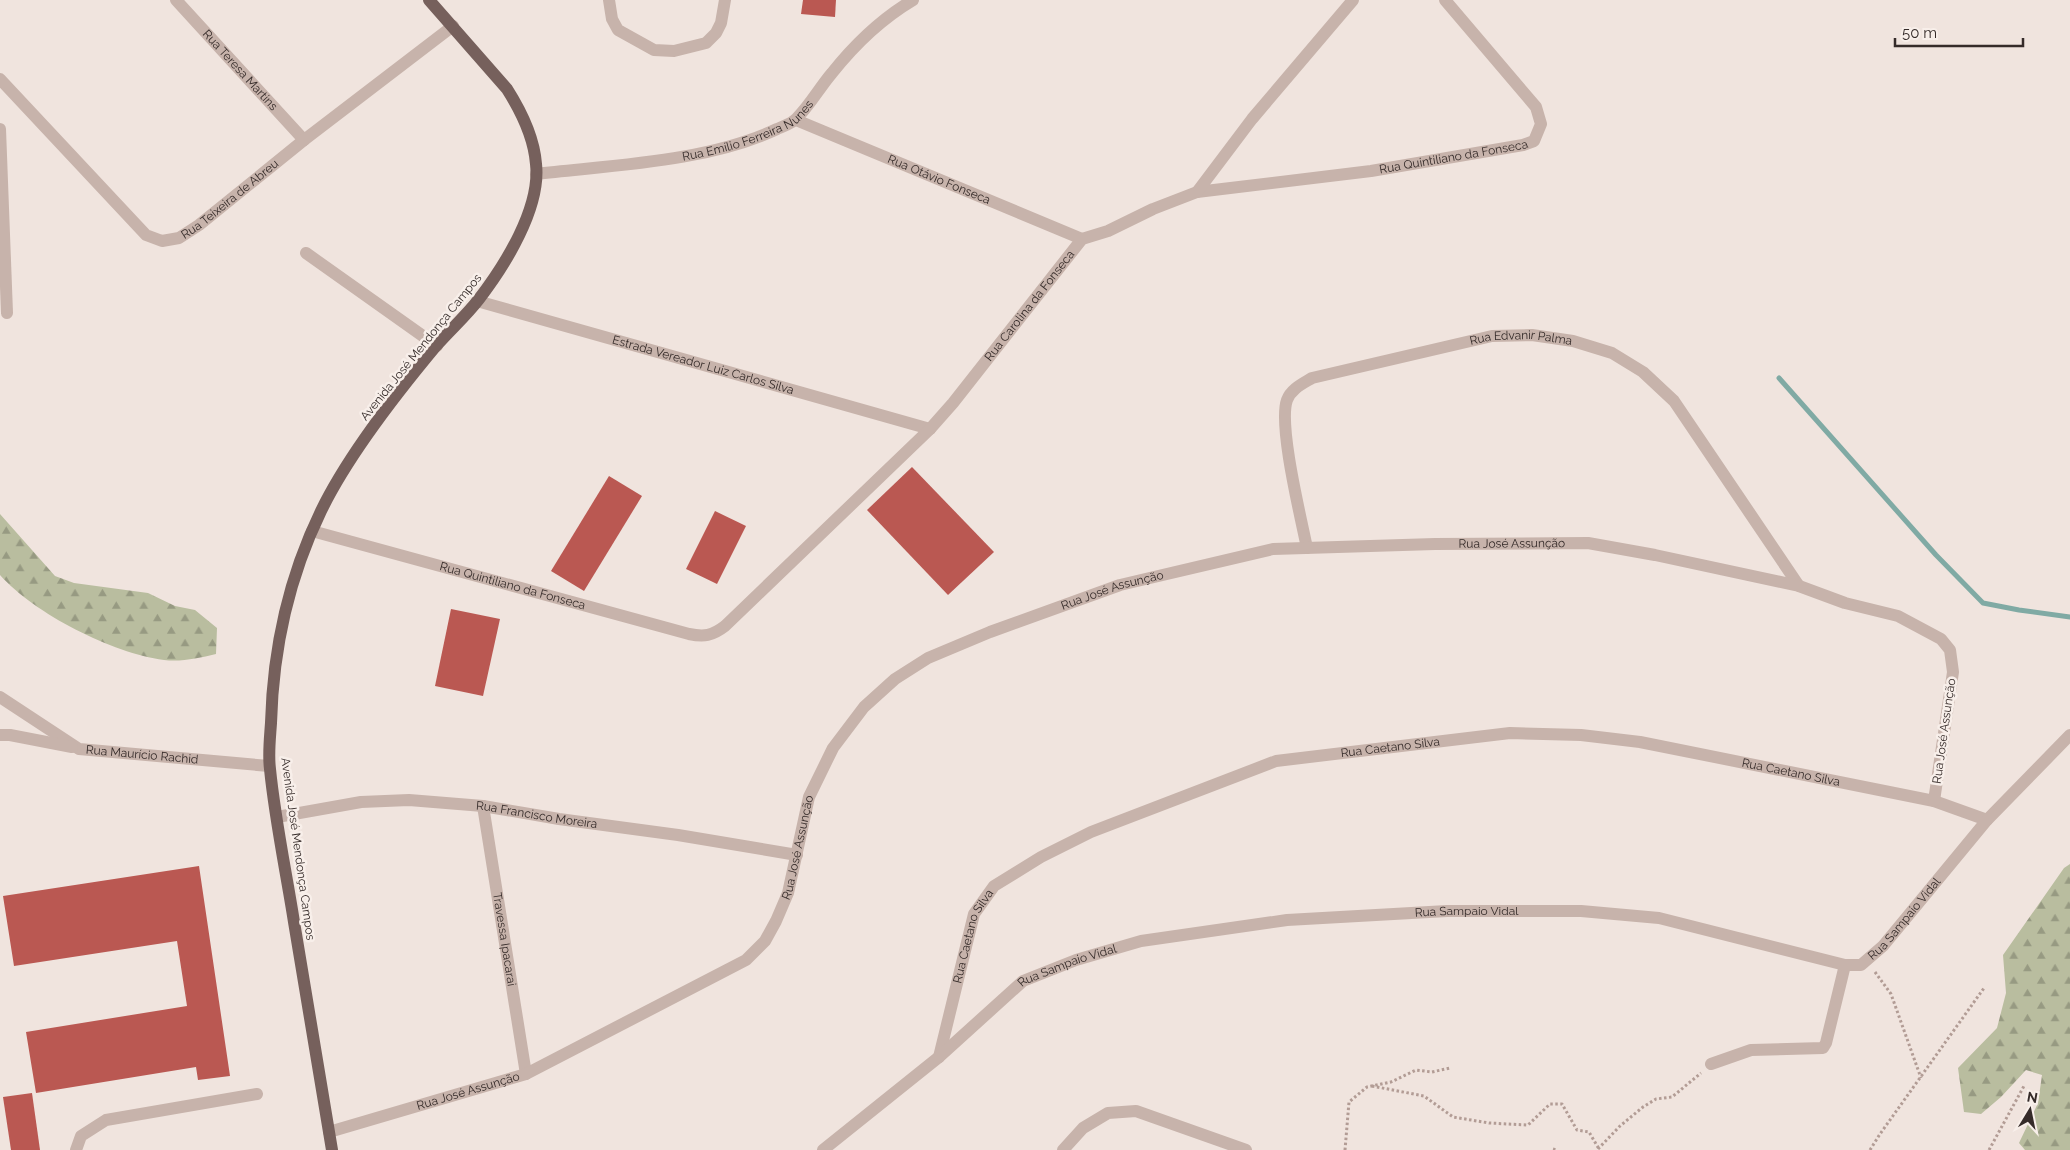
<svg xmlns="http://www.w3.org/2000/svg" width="2070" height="1150" viewBox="0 0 2070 1150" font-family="Raleway,sans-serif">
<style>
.forest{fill:url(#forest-firs)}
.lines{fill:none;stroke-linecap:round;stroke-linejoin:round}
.stream{stroke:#80aaa4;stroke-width:5}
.building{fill:#ba5852}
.path{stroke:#b29c95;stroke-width:3;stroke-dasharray:2.5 2.5;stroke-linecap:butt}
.minor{stroke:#c7b3ab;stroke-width:12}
.major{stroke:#76605c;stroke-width:12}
.labels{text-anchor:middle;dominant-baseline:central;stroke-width:5;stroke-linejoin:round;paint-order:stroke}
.street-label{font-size:12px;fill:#352b29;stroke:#f8efea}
</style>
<defs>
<pattern id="forest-firs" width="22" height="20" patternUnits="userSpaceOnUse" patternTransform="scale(1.25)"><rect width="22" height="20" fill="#b9bd9f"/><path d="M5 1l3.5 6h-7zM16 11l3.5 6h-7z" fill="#979a82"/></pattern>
</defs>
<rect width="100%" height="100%" fill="#f0e4de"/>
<g class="forest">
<path d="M0 514 55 576 74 583 148 593 175 606 195 610 217 628 216 654C199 658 182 662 164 660 112 653 35 614 0 575Z"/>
<polygon points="2070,864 2070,1150 2025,1150 2019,1143 2038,1103 2042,1075 2026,1070 2001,1097 1981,1114 1964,1112 1958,1068 1997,1028 2006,993 2003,955 2064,868"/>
</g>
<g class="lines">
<polyline class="stream" points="1779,378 1936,555 1983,603 2019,610 2070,617"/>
</g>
<g class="building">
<polygon points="803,0 836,0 835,17 801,14"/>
<polygon points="912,467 994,552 948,595 867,510"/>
<polygon points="609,476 642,496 584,591 551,571"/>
<polygon points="715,511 746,526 717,584 686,569"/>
<polygon points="451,609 500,619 483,696 435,686"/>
<polygon points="199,866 230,1076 198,1080 196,1067 36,1093 26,1032 187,1006 177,941 14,966 3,896"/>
<polygon points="32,1093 40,1150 11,1150 3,1097"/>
</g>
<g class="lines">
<g class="path">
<polyline points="1875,972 1891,994 1921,1078"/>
<polyline points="1372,1086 1424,1096 1453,1117 1489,1123 1528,1125 1550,1104 1562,1104 1577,1130 1589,1132 1599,1149"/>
<polyline points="1553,1149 1557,1150"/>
<polyline points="1598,1149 1620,1126 1643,1107 1656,1099 1672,1097 1701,1073"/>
<polyline points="1345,1150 1349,1102 1367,1087 1391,1082 1416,1070 1432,1072 1450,1068"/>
<polyline points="1870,1150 1880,1134 1984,988"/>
<polyline points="1989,1150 2024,1086"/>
</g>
<g class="minor">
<path id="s1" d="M176 0 304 140"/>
<polyline points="609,0 612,19 618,30 654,50 674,51 706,43 716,33 721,23 725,0"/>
<path id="s2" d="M0 79 146 235 162 241 179 238 199 225 304 140 453 26"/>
<path id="s3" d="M796 120 1082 239"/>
<polyline points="0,129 7,313"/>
<path id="s4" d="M536 174C613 165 707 162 777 129 784 126 793 123 797 118 810 105 820 87 832 73 855 44 881 19 913 0"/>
<path id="s5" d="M1197 192 1371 171 1523 145 1534 141 1541 124 1536 107 1445 0"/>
<polyline points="306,253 437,346"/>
<path id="s6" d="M477 301 930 429"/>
<path id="s7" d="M312 531 689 634C704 637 712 636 725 626L930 429 953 403 1082 239 1108 231 1153 209 1197 192 1252 119 1353 0"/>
<path id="s8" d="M1307 548C1301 518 1278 425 1287 400 1291 389 1302 384 1312 378L1492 336 1532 335 1573 341 1612 353 1643 372 1674 401 1799 586"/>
<path id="s9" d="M0 697 79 749 269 766"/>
<polyline points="0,735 10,735 72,747"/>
<path id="s10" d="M483 806 526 1074"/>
<path id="s11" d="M277 817 361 802 409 800 483 806 559 819 678 835 797 855"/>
<path id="s12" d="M939 1057 974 914 994 886 1041 857 1091 832 1276 761 1510 733 1581 735 1640 742 1934 801 1987 820"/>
<polyline points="1711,1064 1751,1050 1823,1048 1826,1043 1845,965"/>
<path id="s13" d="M329 1132 526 1074 746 960 765 941 776 921 788 893 809 797 833 748 864 707 895 679 928 658 990 632 1120 585 1273 549 1435 544 1588 543 1655 555 1799 586 1845 603 1898 616 1941 639 1950 650 1953 672 1934 801"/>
<polyline points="76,1150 81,1136 106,1120 257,1094"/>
<path id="s14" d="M823 1150 939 1057 1023 981 1076 960 1141 941 1287 920 1447 911H1581L1659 918 1845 965H1861L1883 946 1987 820 2070 735"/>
<polyline points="1063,1150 1083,1128 1108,1113 1136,1111 1246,1150"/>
</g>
<path class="major" d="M332 1150C320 1074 307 998 294 922 286 871 275 820 270 769 268 754 270 738 271 723 273 648 288 579 321 511 348 455 396 394 436 346 450 330 466 316 479 299 505 265 541 208 536 164 534 137 521 111 507 89L429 0"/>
</g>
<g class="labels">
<g class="street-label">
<text stroke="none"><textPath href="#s1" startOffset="95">Rua Teresa Martins</textPath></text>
<text stroke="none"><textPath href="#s4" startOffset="219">Rua Emílio Ferreira Nunes</textPath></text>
<text stroke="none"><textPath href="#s5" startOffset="259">Rua Quintiliano da Fonseca</textPath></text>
<text stroke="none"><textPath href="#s3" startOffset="155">Rua Otávio Fonseca</textPath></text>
<text stroke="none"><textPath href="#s2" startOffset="312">Rua Teixeira de Abreu</textPath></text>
<text stroke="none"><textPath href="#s7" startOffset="872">Rua Carolina da Fonseca</textPath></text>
<text stroke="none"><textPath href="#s8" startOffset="398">Rua Edvanir Palma</textPath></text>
<text transform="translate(421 347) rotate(-51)">Avenida José Mendonça Campos</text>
<text stroke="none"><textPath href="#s6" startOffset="235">Estrada Vereador Luiz Carlos Silva</textPath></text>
<text stroke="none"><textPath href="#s13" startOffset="1420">Rua José Assunção</textPath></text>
<text stroke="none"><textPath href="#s7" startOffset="208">Rua Quintiliano da Fonseca</textPath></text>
<text stroke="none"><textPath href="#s13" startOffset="1015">Rua José Assunção</textPath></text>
<text transform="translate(1944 731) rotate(-82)">Rua José Assunção</text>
<text stroke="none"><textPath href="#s12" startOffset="606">Rua Caetano Silva</textPath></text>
<text stroke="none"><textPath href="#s9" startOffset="158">Rua Maurício Rachid</textPath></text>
<text stroke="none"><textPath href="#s12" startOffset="1011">Rua Caetano Silva</textPath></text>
<text stroke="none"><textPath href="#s11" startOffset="262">Rua Francisco Moreira</textPath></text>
<text stroke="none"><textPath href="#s13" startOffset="580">Rua José Assunção</textPath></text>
<text transform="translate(298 849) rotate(82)">Avenida José Mendonça Campos</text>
<text stroke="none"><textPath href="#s14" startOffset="714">Rua Sampaio Vidal</textPath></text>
<text stroke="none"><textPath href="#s14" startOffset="1178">Rua Sampaio Vidal</textPath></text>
<text stroke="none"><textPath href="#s12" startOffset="126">Rua Caetano Silva</textPath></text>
<text stroke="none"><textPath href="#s10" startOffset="135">Travessa Ipacarai</textPath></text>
<text stroke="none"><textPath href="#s14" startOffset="309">Rua Sampaio Vidal</textPath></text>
<text stroke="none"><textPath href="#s13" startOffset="145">Rua José Assunção</textPath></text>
</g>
</g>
<g transform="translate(2030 1110) rotate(10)" stroke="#f8efea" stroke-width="4" paint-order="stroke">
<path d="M0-4L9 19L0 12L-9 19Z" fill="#352b29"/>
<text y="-8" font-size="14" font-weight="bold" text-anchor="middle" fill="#352b29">N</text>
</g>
<path d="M1895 38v8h128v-8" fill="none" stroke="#352b29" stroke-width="2.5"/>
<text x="1902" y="38" font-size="15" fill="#352b29" stroke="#f8efea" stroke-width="4" paint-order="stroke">50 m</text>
</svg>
